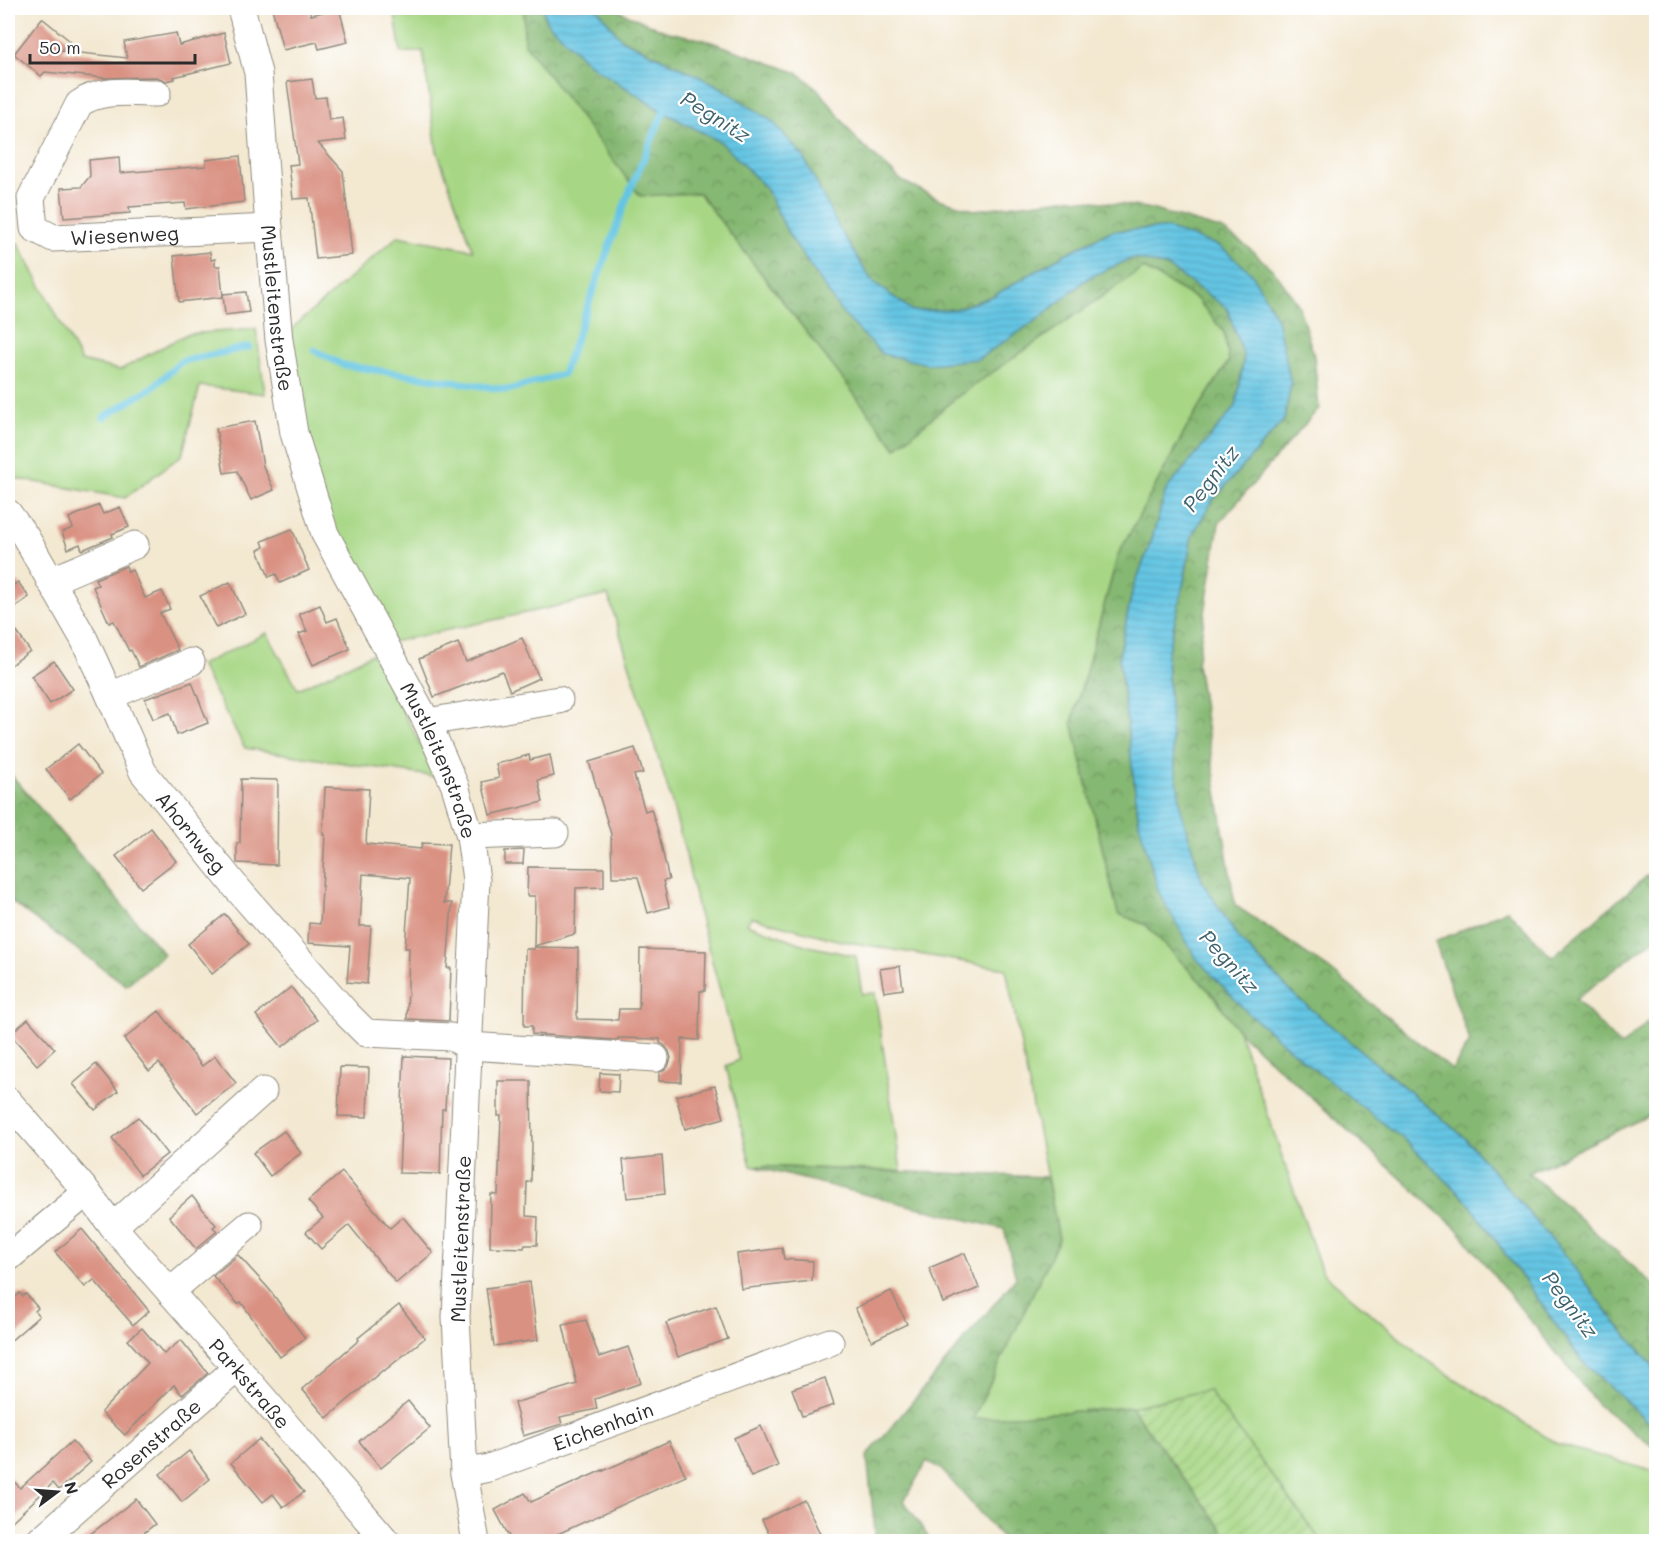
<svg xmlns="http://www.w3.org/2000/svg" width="1664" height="1549" viewBox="0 0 1664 1549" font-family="Mali,sans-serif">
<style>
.grass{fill:#a7d785;stroke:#698158;stroke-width:1.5}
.forest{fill:url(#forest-crowns);stroke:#58724e;stroke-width:1.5}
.garden{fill:url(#garden-furrows);stroke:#698158;stroke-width:1.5}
.water{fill:url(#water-rules);stroke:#487887;stroke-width:1.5}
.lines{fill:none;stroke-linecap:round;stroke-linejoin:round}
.stream{stroke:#64c5e3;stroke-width:7}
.building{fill:#d99182}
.minor-casing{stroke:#8f8a7e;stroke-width:29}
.minor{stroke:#fff;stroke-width:27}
.labels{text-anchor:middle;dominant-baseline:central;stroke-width:4.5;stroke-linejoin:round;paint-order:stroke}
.street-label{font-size:20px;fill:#2b2b2b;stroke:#fff}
.water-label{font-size:21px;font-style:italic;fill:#3f616b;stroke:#fff}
</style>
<defs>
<pattern id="forest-crowns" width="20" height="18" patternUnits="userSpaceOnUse" patternTransform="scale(1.5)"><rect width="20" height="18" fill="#85b872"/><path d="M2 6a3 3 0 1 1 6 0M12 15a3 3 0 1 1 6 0" fill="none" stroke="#6d965e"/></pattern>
<pattern id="garden-furrows" width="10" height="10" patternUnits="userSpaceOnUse" patternTransform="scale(1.5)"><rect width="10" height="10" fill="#a7d785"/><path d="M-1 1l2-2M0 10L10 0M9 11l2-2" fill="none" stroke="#90b973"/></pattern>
<pattern id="water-rules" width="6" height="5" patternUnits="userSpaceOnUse" patternTransform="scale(1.5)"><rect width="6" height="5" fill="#64c5e3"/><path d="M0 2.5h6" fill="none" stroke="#57a9c3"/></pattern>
</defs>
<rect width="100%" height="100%" fill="#fff"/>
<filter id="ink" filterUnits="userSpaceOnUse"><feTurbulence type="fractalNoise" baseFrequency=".0167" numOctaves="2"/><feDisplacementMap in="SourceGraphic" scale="12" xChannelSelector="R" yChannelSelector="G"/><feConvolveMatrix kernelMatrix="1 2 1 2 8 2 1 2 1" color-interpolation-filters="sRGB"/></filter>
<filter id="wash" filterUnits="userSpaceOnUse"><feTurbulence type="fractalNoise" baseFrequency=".008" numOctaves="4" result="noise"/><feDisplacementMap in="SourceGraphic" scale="24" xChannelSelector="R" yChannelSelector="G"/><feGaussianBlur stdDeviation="1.35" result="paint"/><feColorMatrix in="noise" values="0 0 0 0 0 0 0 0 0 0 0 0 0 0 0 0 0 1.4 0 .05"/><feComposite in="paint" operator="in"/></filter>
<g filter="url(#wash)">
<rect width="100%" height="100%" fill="#f3e8d0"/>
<g class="grass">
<polygon points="394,8 524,8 524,44 699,193 896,448 957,397 1143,268 1197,299 1224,332 1229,361 1190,422 1118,555 1072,722 1118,913 1146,925 1214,996 1239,1032 1322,1272 1423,1358 1557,1444 1656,1472 1656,1541 1321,1541 1208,1390 1131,1407 972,1419 1059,1239 1006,969 837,940 751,917 747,924 808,946 856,956 862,994 875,993 901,1171 751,1166 726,1066 739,1060 698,910 686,855 668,789 608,595 393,642 333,531 303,436 289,331 398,236 473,250 437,151 423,51 401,53"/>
<polygon points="18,243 81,361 120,370 187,334 256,329 265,394 200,386 182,455 125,498 8,477 8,252"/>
<polygon points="267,633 298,689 372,654 438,777 245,748 200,665"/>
</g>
<g class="forest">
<polygon points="524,8 543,8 546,21 663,112 721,142 766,188 789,235 842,312 1037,320 1088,278 1133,258 1168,267 1227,308 1244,357 1236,406 1166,490 1151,542 1132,592 1119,657 1139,823 1407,1142 1469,1203 1582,1361 1648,1422 1656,1428 1656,1449 1597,1404 1458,1230 1239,1032 1214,996 1146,925 1118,914 1072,722 1118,555 1190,422 1229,361 1224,332 1197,299 1143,268 957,397 896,448 699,193 640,196 524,43"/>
<polygon points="597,8 617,8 619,11 665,31 709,41 798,73 820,91 857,140 902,181 939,199 974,210 1072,198 1147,208 1223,230 1248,247 1275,272 1298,304 1314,356 1319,408 1219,523 1197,664 1235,905 1329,969 1452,1070 1470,1042 1435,942 1507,910 1552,957 1651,872 1656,863 1656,938 1576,999 1621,1047 1656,1014 1656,1112 1529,1173 1656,1287 1656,1369 1616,1323 1568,1259 1465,1138 1294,995 1238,938 1202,881 1182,814 1172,744 1167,655 1185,577 1192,535 1213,500 1284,420 1291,384 1219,246 1166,228 1111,231 1065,254 993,296 956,309 913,311 872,281 838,226 662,58 621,39"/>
<polygon points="8,771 164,954 126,985 8,899"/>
<polygon points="751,1166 1047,1177 1059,1239 973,1419 1131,1407 1231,1541 1005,1541 941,1469 927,1461 904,1501 931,1541 876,1541 867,1456 1016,1278 1004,1229"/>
</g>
<polygon class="garden" points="1208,1390 1321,1541 1231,1541 1131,1407"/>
<polygon class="water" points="543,8 597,8 621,39 717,85 772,121 803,156 838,226 872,281 913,311 956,309 993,296 1065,254 1111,231 1166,228 1219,246 1251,272 1277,319 1291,384 1284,420 1213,500 1192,535 1185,577 1167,655 1172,744 1182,814 1202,881 1238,938 1294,995 1465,1138 1568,1259 1616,1323 1656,1369 1656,1428 1648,1422 1582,1361 1469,1203 1407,1142 1310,1066 1246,1011 1196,958 1159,893 1139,823 1119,657 1132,592 1151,542 1166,490 1236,406 1244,357 1227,308 1168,267 1133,258 1088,278 1037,320 978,359 928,364 882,354 842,313 789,235 766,188 721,142 663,112 589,64 546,21"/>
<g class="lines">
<g class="stream">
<polyline points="314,350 343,365 508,390 563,374 628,195 667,104"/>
<polyline points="104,417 153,387 182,361 249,347"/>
</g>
</g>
<g id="blocks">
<g class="building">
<polygon points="272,8 309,8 311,15 339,8 348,42 319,49 317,42 283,50"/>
<polygon points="42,18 70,41 61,51 127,58 124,42 176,33 179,45 224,33 231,63 174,77 175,79 166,81 157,77 105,78 45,72 41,76 14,54"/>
<polygon points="312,79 315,98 326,97 329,120 343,118 346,140 318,143 343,171 352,255 316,259 309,198 293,199 289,165 298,164 287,82"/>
<polygon points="240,156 244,202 186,209 185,203 129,207 130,213 64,218 61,188 81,187 90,176 89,160 119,157 120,173 206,166 206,160"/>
<polygon points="210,252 211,260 215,259 215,266 220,266 223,297 179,302 174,256"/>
<polygon points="246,292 249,312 225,315 223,294"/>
<polygon points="255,421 263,466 274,490 251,500 237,471 224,473 216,428"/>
<polygon points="99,505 103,514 120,507 129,527 112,534 113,537 82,550 80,544 68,549 62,532 73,528 69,518"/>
<polygon points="292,529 309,570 280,583 276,574 269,577 258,550 264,547 262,541"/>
<polygon points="126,566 128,572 132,570 145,598 162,591 170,609 160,613 178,650 139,667 131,650 129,651 114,621 109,623 93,587 98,585 95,579"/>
<polygon points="18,582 29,597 8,612 8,589"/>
<polygon points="230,582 245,614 216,628 200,596"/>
<polygon points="320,605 327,622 337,618 350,649 313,665 299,634 307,631 299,614"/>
<polygon points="8,619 30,651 8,667"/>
<polygon points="522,638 539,678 510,691 502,671 434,697 419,659 458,643 466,662"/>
<polygon points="54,661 73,689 50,704 31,676"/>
<polygon points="192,682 208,723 177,735 170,713 153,719 145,699"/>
<polygon points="78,744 101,774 70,799 46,769"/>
<polygon points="635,748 643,773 634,775 645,811 651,809 658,831 669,880 663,881 669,907 648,913 638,877 612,877 611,834 589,762"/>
<polygon points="529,755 530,760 550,755 554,776 538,780 543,802 490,815 482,782 499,778 496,764"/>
<polygon points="241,779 278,780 277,865 237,863 237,843 240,843"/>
<polygon points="325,787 369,789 366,844 421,849 422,843 449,844 444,903 452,903 447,968 451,968 449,1021 407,1019 409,948 405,948 410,878 363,874 360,926 371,926 367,984 347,982 350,946 308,943 309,923 320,924 325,835 323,835"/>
<polygon points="151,828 176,861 141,888 116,856"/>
<polygon points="524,850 523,864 505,864 505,851"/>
<polygon points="528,867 604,868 604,887 576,888 575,934 534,946 535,896 527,896"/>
<polygon points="225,914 249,944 212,974 188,944"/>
<polygon points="534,947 578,948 577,1019 618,1020 619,1009 639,1009 640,949 706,951 705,991 700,991 699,1040 682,1039 681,1082 659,1081 659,1073 668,1067 671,1058 669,1051 664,1045 660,1043 660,1039 618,1038 618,1040 614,1040 532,1034 532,1026 524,1026 525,949 534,949"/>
<polygon points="900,966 903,989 884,992 880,969"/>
<polygon points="291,987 317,1020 282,1047 256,1015"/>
<polygon points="159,1011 202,1066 215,1056 236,1083 197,1113 159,1063 149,1071 124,1039"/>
<polygon points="28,1019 55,1049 37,1065 10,1034"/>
<polygon points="404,1056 448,1058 445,1109 442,1109 440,1174 399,1173"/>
<polygon points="96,1064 118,1091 95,1110 73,1084"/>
<polygon points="340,1067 369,1068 367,1117 338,1116"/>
<polygon points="600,1073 619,1074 618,1092 599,1091"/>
<polygon points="498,1081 531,1081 532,1146 531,1182 527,1182 526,1216 538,1217 537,1245 525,1245 524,1248 490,1247 491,1194 498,1195 501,1116 498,1116"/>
<polygon points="715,1086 724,1118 685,1129 676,1096"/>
<polygon points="138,1117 167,1154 140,1175 112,1138"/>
<polygon points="284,1131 301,1153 270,1176 253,1153"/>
<polygon points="662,1156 665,1194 627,1198 623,1160"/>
<polygon points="342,1172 390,1228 403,1217 433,1253 396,1283 349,1225 321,1249 306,1232 323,1218 308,1201"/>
<polygon points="192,1196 216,1225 213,1227 217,1231 196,1249 169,1216"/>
<polygon points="82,1229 149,1311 133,1325 94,1280 85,1287 55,1252"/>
<polygon points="782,1248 784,1259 813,1261 812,1281 741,1289 737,1254"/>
<polygon points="965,1253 979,1288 943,1303 929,1268"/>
<polygon points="238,1255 269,1289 305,1338 280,1357 241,1302 238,1304 213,1276"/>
<polygon points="530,1282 538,1340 494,1346 486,1288"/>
<polygon points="891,1291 907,1324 872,1341 855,1308"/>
<polygon points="20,1293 22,1296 26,1294 38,1308 35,1311 39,1316 8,1343 8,1304"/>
<polygon points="399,1305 425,1338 384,1371 383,1370 327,1418 302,1389 359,1340 358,1338"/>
<polygon points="716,1306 728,1339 678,1357 666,1323"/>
<polygon points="586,1320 599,1357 628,1347 641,1383 595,1399 597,1409 560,1417 562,1424 523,1436 514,1403 577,1384 563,1325"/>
<polygon points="142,1328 164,1354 181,1340 208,1373 182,1395 174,1385 125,1435 101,1412 148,1363 128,1340"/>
<polygon points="825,1378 834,1405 802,1416 792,1389"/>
<polygon points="408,1401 430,1428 381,1468 359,1441"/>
<polygon points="761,1426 778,1466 751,1477 734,1438"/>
<polygon points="259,1439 304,1492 283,1507 273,1494 263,1502 231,1463"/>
<polygon points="72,1441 91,1462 59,1490 53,1483 8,1525 8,1475 20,1488"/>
<polygon points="669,1441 686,1476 540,1542 512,1542 495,1510 525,1493 531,1502 603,1470 603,1471"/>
<polygon points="189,1451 210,1479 182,1502 160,1474"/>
<polygon points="136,1499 155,1524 132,1542 80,1542"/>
<polygon points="804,1500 824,1542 773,1542 762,1520"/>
</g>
</g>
</g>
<g filter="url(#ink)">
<use href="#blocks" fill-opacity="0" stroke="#8f8a7e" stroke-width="1.5"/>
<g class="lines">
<g class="minor-casing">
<g id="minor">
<path id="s1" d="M241 8 258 73 269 228 279 340 294 433 325 534 427 722 455 786 470 836 476 880 456 1317 464 1473 476 1542"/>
<path id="s2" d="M157 93C132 93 100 88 79 104L31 198 34 228 53 238 269 228"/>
<path id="s3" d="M8 513 25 536 84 639 110 696 143 772 235 886 347 1014 366 1033 451 1037 469 1046 655 1058"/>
<polyline points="50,581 135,545"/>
<polyline points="110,696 191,662"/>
<polyline points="427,722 559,700"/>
<polyline points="470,836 555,833"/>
<path id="s4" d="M8 1101 87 1192 113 1227 237 1368 387 1542"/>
<polyline points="113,1227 263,1091"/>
<polyline points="8,1258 87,1192"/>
<polyline points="170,1292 249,1225"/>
<path id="s5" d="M464 1473 489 1468 830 1342"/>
<path id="s6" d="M38 1542 237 1368"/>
</g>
</g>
<use href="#minor" class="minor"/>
</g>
</g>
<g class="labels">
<g class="street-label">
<text stroke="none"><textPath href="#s2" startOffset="309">Wiesenweg</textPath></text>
<text stroke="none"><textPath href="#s1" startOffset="303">Mustleitenstraße</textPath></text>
<text stroke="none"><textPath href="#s1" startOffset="789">Mustleitenstraße</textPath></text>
<text stroke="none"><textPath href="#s3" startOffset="370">Ahornweg</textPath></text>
<text transform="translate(460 1239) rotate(-88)">Mustleitenstraße</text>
<text stroke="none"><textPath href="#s4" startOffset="372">Parkstraße</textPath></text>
<text stroke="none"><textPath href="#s5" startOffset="147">Eichenhain</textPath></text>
<text stroke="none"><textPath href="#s6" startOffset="150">Rosenstraße</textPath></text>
</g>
<g class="water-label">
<text transform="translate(716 116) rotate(32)">Pegnitz</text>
<text transform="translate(1210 478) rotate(-52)">Pegnitz</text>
<text transform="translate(1230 961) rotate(48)">Pegnitz</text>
<text transform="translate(1571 1304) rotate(53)">Pegnitz</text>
</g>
</g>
<rect width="1664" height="1549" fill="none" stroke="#fff" stroke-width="30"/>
<g transform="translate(57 1492) rotate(74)" stroke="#ffffff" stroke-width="4.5" paint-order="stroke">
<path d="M0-4.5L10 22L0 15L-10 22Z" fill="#2b2b2b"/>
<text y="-9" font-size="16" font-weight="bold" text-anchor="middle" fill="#2b2b2b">N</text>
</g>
<path d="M30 54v9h165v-9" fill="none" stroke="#2b2b2b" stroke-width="3"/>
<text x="39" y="54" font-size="18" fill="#2b2b2b" stroke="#ffffff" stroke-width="4.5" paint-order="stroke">50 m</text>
</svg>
